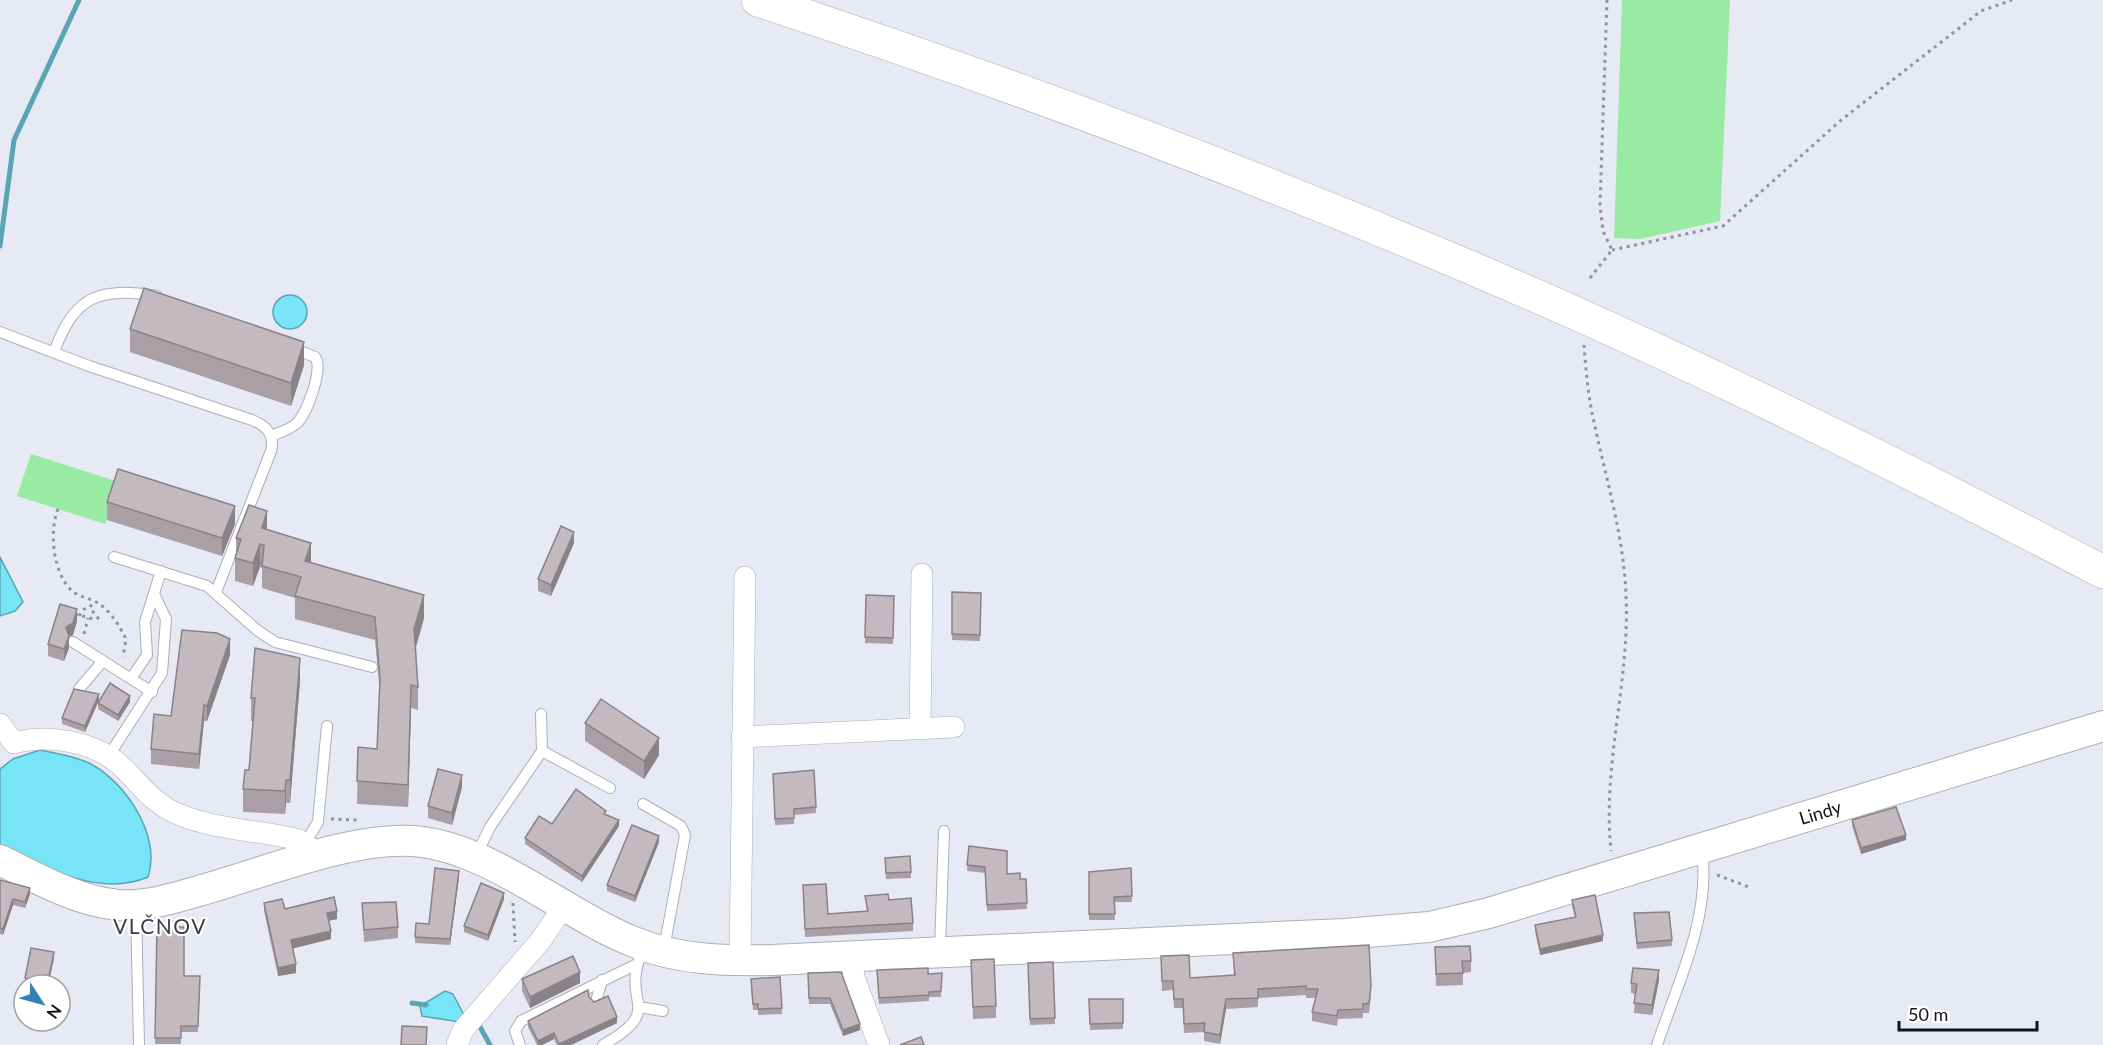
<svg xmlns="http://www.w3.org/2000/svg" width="2103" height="1045" viewBox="0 0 2103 1045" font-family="Lato,sans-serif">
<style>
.green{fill:#99eba3}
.water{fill:#78e4f8;stroke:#59a5b4;stroke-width:1.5}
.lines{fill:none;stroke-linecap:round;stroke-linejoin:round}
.stream{stroke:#59a5b4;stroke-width:5}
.lane-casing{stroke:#acaeb9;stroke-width:12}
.street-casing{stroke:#acaeb9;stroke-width:22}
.secondary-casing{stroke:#acaeb9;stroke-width:32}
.primary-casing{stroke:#acaeb9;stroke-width:34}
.path{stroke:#90929a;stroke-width:3;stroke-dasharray:3 4.5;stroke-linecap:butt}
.lane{stroke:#fff;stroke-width:10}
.street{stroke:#fff;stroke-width:21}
.secondary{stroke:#fff;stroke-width:30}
.primary{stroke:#fff;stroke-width:33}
.wall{fill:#a99fa4}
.shaded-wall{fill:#898286}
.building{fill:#c4b9bf;stroke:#898286;stroke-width:1.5}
.labels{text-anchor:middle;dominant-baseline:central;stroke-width:4.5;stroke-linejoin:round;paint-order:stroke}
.street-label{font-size:18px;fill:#121316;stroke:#fff}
.quarter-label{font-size:21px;letter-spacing:1.5px;fill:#3a3b44;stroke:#fff}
</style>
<rect width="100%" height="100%" fill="#e7e9f4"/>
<g class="green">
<polygon points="1622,0 1730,0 1720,221 1640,239 1614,238"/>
<polygon points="31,454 119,482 105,524 17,496"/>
</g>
<g class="water">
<circle cx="290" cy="312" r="17"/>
<polygon points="0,557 23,602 15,611 0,616"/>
<path d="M40 750C56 753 74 756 89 763 125 781 162 836 148 877 99 898 44 867 0 846V769L13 759Z"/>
<polygon points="445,991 453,994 466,1019 460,1022 422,1016 420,1006"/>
</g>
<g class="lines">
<g class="stream">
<polyline points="0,246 14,140 79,0"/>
<polyline points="412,1003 426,1005"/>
<polyline points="474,1023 479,1025 490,1045"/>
</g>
<g class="lane-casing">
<g id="lane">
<path d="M0 332 89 366 252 420C267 426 275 435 271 451L216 592"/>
<path d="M54 352C75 295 99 287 157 296"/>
<path d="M271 436C280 432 290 430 297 423 307 413 324 368 315 357L292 348"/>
<polyline points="114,557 207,586 257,630 275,642 372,667"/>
<polyline points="73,642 152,692"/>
<polyline points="132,677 147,655 145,622 161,571"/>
<polyline points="79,689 102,662"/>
<polyline points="542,751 610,788"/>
<polyline points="108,757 162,673 166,619 155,596"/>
<polyline points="643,804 681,826 685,835 664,949"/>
<polyline points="305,843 318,822 327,726"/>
<polyline points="476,856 490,827 542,751 541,714"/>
<polyline points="136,907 139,1045"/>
<polyline points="940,949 944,831"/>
<polyline points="596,1001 602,980"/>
<polyline points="639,1007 663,1011"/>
<polyline points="520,1045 515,1031 521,1021 637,964"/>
<path d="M603 1045C664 1010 624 1005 639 960"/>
<path d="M1657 1045C1678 982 1711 917 1702 850"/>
</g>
</g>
<g class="street-casing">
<g id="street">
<path d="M0 724 14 743C48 734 92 741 119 764 139 782 151 803 178 814 215 830 260 830 299 840L309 847 313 857"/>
<polyline points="920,729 922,574"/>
<polyline points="742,737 954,727"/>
<polyline points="851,957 854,977 879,1045"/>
<polyline points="740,960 745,577"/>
<polyline points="457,1045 463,1030 541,940 564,906"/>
</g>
</g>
<g class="secondary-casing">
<g id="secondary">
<path id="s1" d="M0 860C37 878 76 901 118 905 146 907 175 898 202 890 263 873 350 837 413 841 488 846 564 914 634 942 678 960 725 961 772 960L1344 934 1429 927 1489 913 2103 726"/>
</g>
</g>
<g class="primary-casing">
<path id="primary" d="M758 0C1001 80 1239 169 1474 269 1688 360 1897 464 2103 572"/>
</g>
<g class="path">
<polyline points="1612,250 1723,226 1840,121 1981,11 2012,0"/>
<polyline points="1590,278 1612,250 1603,231 1600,205 1607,0"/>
<path d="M1584 345C1586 370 1588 396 1594 422 1606 479 1624 537 1626 596 1630 682 1602 765 1611 851"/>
<path d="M58 509C49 531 53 571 70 589 76 596 86 597 94 601 109 608 119 625 126 639L123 657"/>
<polyline points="75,614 93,619 98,618 90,608 93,601"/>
<polyline points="79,616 84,609 90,608"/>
<polyline points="84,634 88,618"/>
<polyline points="331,819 358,820"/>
<polyline points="1717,875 1749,887"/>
<polyline points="513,903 515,942"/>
</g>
<use href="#lane" class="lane"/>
<use href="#street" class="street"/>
<use href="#secondary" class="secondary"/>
<use href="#primary" class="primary"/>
</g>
<g class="wall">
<polygon points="130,329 304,365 291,406 130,352"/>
<polygon points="107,502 235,524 222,556 107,520"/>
<polygon points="267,529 311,562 424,618 416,648 418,687 418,710 411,708 408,807 357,804 358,747 377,749 380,694 375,640 295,619 295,598 262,588 262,568 260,567 253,586 235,581 235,558 236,553 236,538"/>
<polygon points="574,543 551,596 538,591 538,579"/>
<polygon points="952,592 981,593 980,641 952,640"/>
<polygon points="866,595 894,596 893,644 865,643"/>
<polygon points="77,621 73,635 69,637 69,648 64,661 48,656 48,644"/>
<polygon points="230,655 207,721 204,721 199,769 151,764 151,749 171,716"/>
<polygon points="300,681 290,803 286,803 285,814 243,812 243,789 249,770 253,721 251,721 251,698"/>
<polygon points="99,700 85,732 62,724 62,718"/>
<polygon points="130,702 118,721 98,709 98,703"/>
<polygon points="585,723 659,755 644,779 585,741"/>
<polygon points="814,770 816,813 794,815 794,824 775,825 773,774"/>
<polygon points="462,787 452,825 428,818 428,806"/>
<polygon points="606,815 619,826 582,882 525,844 525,838 552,824"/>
<polygon points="1852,820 1906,840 1861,854 1852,826"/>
<polygon points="659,842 635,902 607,891 607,885"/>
<polygon points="969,846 1007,874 1020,879 1026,879 1027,909 987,911 985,873 967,871"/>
<polygon points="885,858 911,872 911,878 886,879"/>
<polygon points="1131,868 1132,902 1114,902 1115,920 1089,920 1089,872"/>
<polygon points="459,877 450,945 415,943 416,923 429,924"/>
<polygon points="0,880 30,894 25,908 13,905 3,935 0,934"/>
<polygon points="803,885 828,914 867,911 865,896 889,900 913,923 913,931 805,937"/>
<polygon points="504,899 488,941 464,932 464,926"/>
<polygon points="1572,900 1603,941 1540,955 1535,931 1535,925 1575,917 1572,906"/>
<polygon points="264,903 285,909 337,919 329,921 331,939 293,948 296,973 278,976 264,911"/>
<polygon points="362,903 398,927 398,938 364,942"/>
<polygon points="1634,919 1672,940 1672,946 1637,949"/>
<polygon points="157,927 184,976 200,976 198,1032 181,1032 181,1044 155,1044"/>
<polygon points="1435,947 1471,961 1471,972 1463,973 1463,985 1436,986"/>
<polygon points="1233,953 1371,995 1369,1013 1363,1013 1363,1018 1338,1019 1337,1026 1312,1021 1312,1012 1316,998 1306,998 1306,995 1258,998 1258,1007 1226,1009 1220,1044 1204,1041 1204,1032 1184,1033 1183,1008 1174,1008 1173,990 1162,991 1161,966 1190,978 1234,975"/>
<polygon points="54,958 49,982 45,981 44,985 25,984 25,978"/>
<polygon points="971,960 996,1006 996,1018 973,1019"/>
<polygon points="1053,962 1055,1024 1030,1025 1028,963"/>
<polygon points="877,970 928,974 942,973 941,997 929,997 929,1001 879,1004"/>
<polygon points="780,977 782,1014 758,1015 758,1010 753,1010 751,984"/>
<polygon points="522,979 580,983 530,1008 522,991"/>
<polygon points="808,979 860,1024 860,1030 843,1036 830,1004 809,1004"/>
<polygon points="1659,980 1652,1015 1634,1013 1635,994 1631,993 1631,983"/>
<polygon points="589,997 617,1023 571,1045 557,1045 554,1039 542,1045 537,1045 528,1027 528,1021"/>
<polygon points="1089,999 1123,999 1123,1029 1090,1030"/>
</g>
<g class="shaded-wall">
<polygon points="304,342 304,365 291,406 291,383"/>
<polygon points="235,506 235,524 222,556 222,538"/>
<polygon points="267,511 267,534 262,528"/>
<polygon points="574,532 574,543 551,596 551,585"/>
<polygon points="311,543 311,566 305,561"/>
<polygon points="260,544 260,567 253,586 253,563"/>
<polygon points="424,595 424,618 414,652 414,629"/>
<polygon points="77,609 77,621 73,635 69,637 69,648 64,661 66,627"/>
<polygon points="230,639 230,655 207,721 207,706"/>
<polygon points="300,658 300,681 290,803 290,780"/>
<polygon points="411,685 411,708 408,807 408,785"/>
<polygon points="99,694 99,700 85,732 85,726"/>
<polygon points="130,696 130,702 118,721 118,715"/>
<polygon points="204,705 204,721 199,769 199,754"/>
<polygon points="659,738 659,755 644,779 644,761"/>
<polygon points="462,775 462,787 452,825 452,813"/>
<polygon points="286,780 286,803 285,814 285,791"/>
<polygon points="619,820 619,826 582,882 582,876"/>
<polygon points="1906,835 1906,840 1861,854 1861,848"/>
<polygon points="659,836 659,842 635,902 635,896"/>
<polygon points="459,871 459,877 450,945 450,939"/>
<polygon points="30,888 30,894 25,908 25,902"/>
<polygon points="504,893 504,899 488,941 488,935"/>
<polygon points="13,899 13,905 3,935 3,929"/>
<polygon points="337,911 337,919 327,921 327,913"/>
<polygon points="331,931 331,939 291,949 291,940"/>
<polygon points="1603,935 1603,941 1540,955 1540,949"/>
<polygon points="54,952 54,958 49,982 49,976"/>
<polygon points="296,964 296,973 278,976 278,968"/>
<polygon points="1659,970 1659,980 1652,1015 1652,1005"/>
<polygon points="580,972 580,983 530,1008 530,997"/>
<polygon points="1226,999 1226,1009 1220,1044 1220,1035"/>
<polygon points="617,1017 617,1023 571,1045 559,1045"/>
<polygon points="860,1024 860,1030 843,1036 843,1030"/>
<polygon points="554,1033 554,1039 542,1045 538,1045 538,1041"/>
</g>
<g class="building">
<polygon points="144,288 304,342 291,383 130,329"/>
<polygon points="118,469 235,506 222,538 107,502"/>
<polygon points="249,505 267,511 262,528 311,543 305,561 424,595 414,629 418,687 411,685 408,785 357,781 358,747 377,749 380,680 375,617 295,596 301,577 262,566 264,545 260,544 253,563 235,558 241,539 236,538"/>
<polygon points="561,526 574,532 551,585 538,579"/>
<polygon points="952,592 981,593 980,635 952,634"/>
<polygon points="866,595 894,596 893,638 865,637"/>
<polygon points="60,604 77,609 73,623 66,627 69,636 64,649 48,644"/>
<polygon points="182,630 217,633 230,639 207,706 204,705 199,754 151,749 154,714 171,716"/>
<polygon points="255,648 300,658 290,780 286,780 285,791 243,789 245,770 249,770 255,698 251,698"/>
<polygon points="110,683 130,696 118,715 98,703"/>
<polygon points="74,689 99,694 85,726 62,718"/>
<polygon points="601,699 659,738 644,761 585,723"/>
<polygon points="438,769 462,775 452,813 428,806"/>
<polygon points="814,770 816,807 794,809 794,818 775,819 773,774"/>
<polygon points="576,789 606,811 604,814 619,820 582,876 525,838 539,816 552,824"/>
<polygon points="1896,807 1906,835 1861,848 1852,820"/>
<polygon points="632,825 659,836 635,896 607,885"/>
<polygon points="969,846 1007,851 1007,874 1020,873 1020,879 1026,879 1027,903 987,905 985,867 967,865"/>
<polygon points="910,856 911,872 886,873 885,858"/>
<polygon points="435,868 459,871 450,939 415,937 416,923 429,924"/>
<polygon points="1131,868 1132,896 1114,897 1115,914 1089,914 1089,872"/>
<polygon points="0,880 30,888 25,902 13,899 3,929 0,928"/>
<polygon points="481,883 504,893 488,935 464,926"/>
<polygon points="826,884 828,914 868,911 865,896 888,894 889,900 911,898 913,923 805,929 803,885"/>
<polygon points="1595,895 1603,935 1540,949 1535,925 1576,917 1572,900"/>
<polygon points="334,897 337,911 327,913 331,931 291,940 296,964 278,968 264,903 282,899 285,909"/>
<polygon points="396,902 398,927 364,930 362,903"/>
<polygon points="1669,912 1672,940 1637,943 1634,913"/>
<polygon points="157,927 184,927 184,976 200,976 198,1026 181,1026 181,1038 155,1038"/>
<polygon points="1369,945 1371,986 1369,1003 1363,1004 1363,1009 1338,1010 1337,1016 1312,1012 1318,989 1306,989 1306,986 1258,989 1258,998 1226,999 1220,1035 1204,1032 1205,1023 1184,1024 1183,999 1174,999 1173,981 1162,981 1161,956 1189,955 1190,978 1235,975 1233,953"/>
<polygon points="1470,946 1471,961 1462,961 1463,973 1436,974 1435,947"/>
<polygon points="31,948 54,952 49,976 45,975 44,982 25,978"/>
<polygon points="573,956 580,972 530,997 522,979"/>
<polygon points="994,959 996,1006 973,1007 971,960"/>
<polygon points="1053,962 1055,1018 1030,1019 1028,963"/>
<polygon points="928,968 928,974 942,973 941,991 929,992 929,995 879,998 877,970"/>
<polygon points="1633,968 1659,970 1652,1005 1634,1003 1637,984 1631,983"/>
<polygon points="841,972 860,1024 843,1030 830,998 809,998 808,973"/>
<polygon points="780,977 782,1008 758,1009 758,1004 753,1004 751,979"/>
<polygon points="588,990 589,997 594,1002 608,996 617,1017 559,1044 554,1033 538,1041 528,1021"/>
<polygon points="1089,999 1123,999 1123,1023 1090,1024"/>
<polygon points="402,1026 427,1027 426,1045 401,1045"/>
<polygon points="921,1037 924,1045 900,1045"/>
</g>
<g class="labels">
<g class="street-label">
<text stroke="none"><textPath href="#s1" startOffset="1881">Lindy</textPath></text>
</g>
<g class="quarter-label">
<text x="160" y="925">VLČNOV</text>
</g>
</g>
<g transform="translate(42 1003) rotate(126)"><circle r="28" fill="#ffffff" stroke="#a0a1a2" stroke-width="1.5"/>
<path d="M0-4.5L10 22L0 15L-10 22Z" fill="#3283b4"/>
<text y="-9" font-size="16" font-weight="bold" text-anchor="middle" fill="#121316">N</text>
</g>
<path d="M1899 1021v9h138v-9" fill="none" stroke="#121316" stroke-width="3"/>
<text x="1908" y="1021" font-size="18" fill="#121316" stroke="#ffffff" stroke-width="4.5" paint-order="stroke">50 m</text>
</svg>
